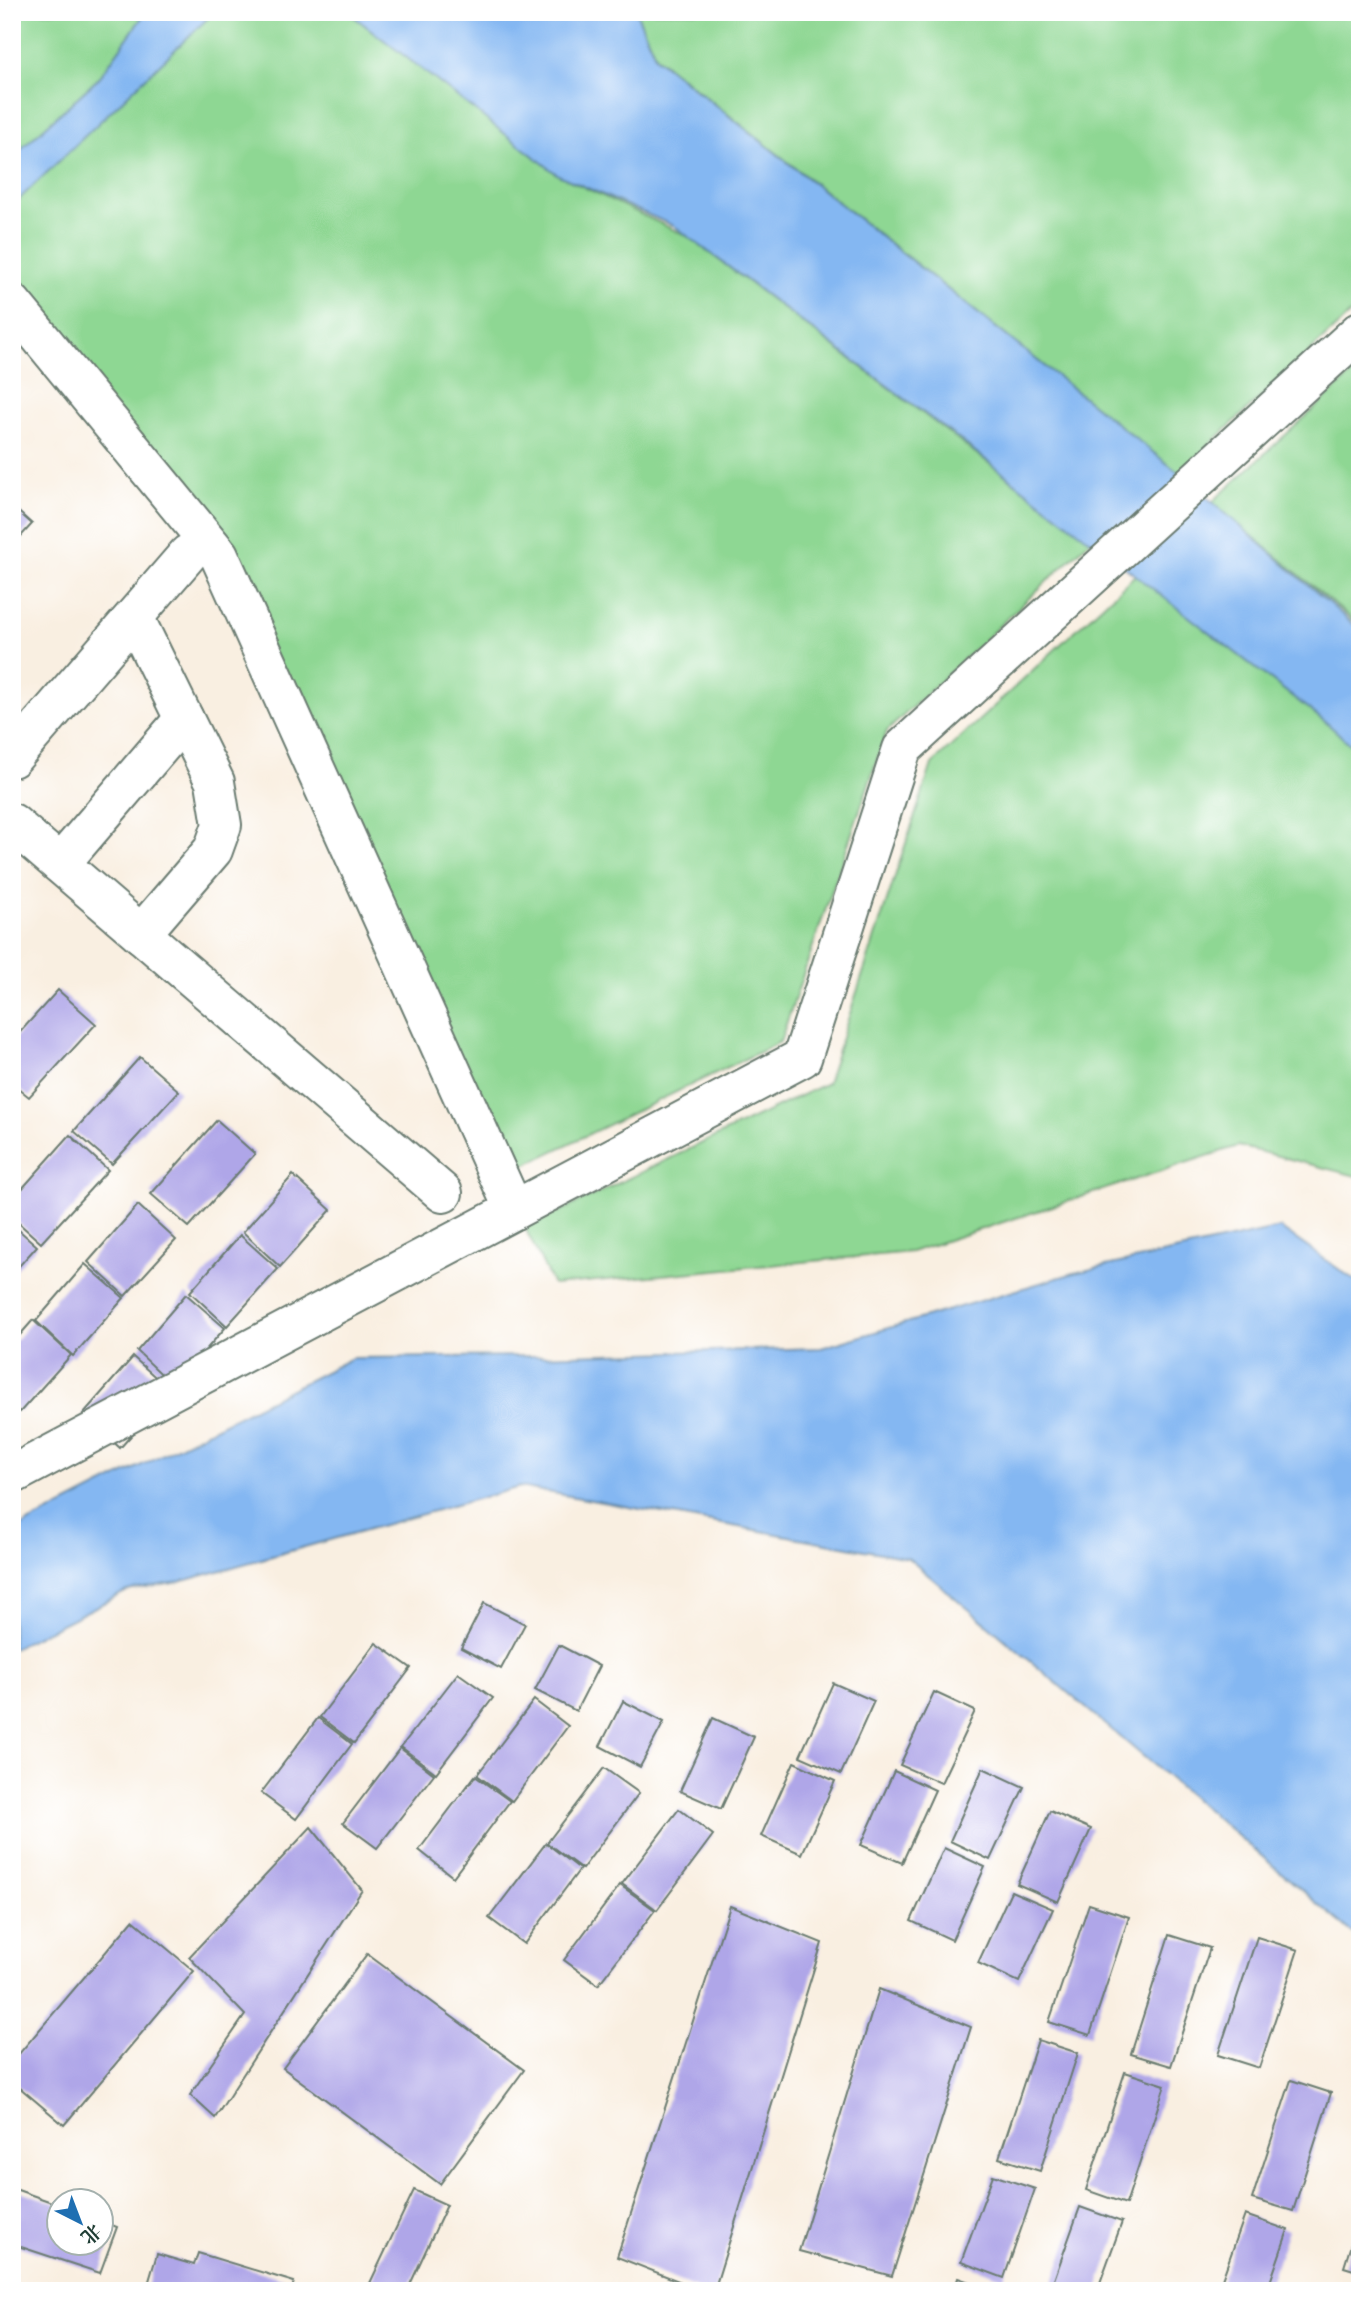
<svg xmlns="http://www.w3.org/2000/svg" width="1372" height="2303" viewBox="0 0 1372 2303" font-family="'IM FELL Double Pica','Noto Serif SC',serif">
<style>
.green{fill:#8ed793;stroke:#568a64;stroke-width:2}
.water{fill:#84b7f2;stroke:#527a93;stroke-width:2}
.building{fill:#afa6e8}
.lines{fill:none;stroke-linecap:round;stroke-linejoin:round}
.minor-casing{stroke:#6b7b71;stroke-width:42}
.minor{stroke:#fff;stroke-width:38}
</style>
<rect width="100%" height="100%" fill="#fff"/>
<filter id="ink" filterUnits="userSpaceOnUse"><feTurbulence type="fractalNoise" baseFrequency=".0143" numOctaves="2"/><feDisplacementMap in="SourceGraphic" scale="14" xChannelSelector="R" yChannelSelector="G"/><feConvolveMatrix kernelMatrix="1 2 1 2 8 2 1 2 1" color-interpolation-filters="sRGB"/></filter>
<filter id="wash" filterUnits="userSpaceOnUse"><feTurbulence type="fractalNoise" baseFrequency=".00686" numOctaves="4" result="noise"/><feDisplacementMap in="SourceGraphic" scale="28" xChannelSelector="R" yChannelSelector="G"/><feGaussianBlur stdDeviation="1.57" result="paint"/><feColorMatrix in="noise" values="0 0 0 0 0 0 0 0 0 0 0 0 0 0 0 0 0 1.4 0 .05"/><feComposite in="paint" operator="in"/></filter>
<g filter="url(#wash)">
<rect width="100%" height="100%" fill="#f9efe1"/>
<g class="green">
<polygon points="12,12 146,12 99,78 12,157"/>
<polygon points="217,12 348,12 558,175 687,236 1091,540 887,731 780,1042 500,1177 219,555 12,296 12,206 212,14"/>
<polygon points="636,12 1360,12 1360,305 1179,473 656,57"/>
<polygon points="1360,367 1360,626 1212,502"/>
<polygon points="1135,575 1328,724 1360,753 1360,1177 1238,1146 911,1252 553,1285 525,1228 827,1083 932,764"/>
</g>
<g class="water">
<polygon points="146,12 217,12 212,14 12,206 12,157 99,78"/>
<polygon points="348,12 636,12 656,58 1179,473 1360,630 1360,753 1328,724 964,443 674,226 558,175"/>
<polygon points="1280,1228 1360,1284 1360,1939 908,1558 520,1487 179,1582 127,1591 12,1649 12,1531 352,1358 534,1356 821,1348 1074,1273"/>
</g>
<g id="blocks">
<g class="building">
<polygon points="12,506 32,524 12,546"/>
<polygon points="58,990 96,1024 29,1097 12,1083 12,1041"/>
<polygon points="140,1057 179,1091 112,1164 74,1131"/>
<polygon points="217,1120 255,1154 189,1227 151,1194"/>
<polygon points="70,1135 108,1170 41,1243 12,1217 12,1200"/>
<polygon points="293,1175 331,1210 280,1267 243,1232"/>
<polygon points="138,1205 176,1240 125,1296 88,1262"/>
<polygon points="12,1224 37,1246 12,1274"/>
<polygon points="240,1235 278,1269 227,1326 190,1292"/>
<polygon points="85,1264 124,1298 73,1356 36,1321"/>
<polygon points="186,1294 225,1328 174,1386 137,1351"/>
<polygon points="33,1320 71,1355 20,1412 12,1405 12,1344"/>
<polygon points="133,1357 171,1391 120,1448 83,1414"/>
<polygon points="484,1603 525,1624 501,1669 461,1648"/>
<polygon points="376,1643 411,1668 354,1743 320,1717"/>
<polygon points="559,1645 599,1666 576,1711 535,1690"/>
<polygon points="458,1673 493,1698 436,1773 401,1747"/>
<polygon points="833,1683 874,1701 841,1774 800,1756"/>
<polygon points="934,1692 975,1711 941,1783 900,1765"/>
<polygon points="534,1700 568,1726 512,1801 477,1775"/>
<polygon points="623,1701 664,1722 640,1767 600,1746"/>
<polygon points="318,1718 352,1744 296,1819 261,1793"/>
<polygon points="713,1718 754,1737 721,1809 680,1791"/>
<polygon points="400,1748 434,1774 377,1848 343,1823"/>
<polygon points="794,1762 835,1781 802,1854 761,1836"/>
<polygon points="604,1768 639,1793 582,1869 547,1843"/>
<polygon points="983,1768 1024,1787 990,1860 950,1841"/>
<polygon points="894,1771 935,1790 902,1863 861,1845"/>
<polygon points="475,1776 510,1801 453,1877 419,1850"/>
<polygon points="679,1809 713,1835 657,1910 622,1884"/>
<polygon points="1050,1811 1091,1829 1058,1902 1017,1884"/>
<polygon points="311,1827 362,1890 215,2118 190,2095 245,2015 189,1957"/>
<polygon points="546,1843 580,1869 524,1944 489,1918"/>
<polygon points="944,1848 985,1867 952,1940 911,1921"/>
<polygon points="620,1885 655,1910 598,1985 564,1960"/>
<polygon points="1011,1891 1053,1909 1019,1982 978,1963"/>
<polygon points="1089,1904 1129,1917 1090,2035 1049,2022"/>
<polygon points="730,1906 822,1943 714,2291 704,2291 617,2257"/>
<polygon points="133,1920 194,1971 64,2125 12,2081 12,2062"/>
<polygon points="1169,1935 1210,1948 1171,2066 1131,2054"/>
<polygon points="1257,1937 1298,1950 1259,2068 1218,2055"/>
<polygon points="367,1954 524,2070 440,2184 283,2068"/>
<polygon points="879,1989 971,2027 892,2276 799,2251"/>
<polygon points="1038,2040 1078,2053 1040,2171 999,2158"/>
<polygon points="1125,2072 1165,2085 1126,2204 1086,2190"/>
<polygon points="1291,2080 1331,2093 1293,2211 1252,2199"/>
<polygon points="993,2175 1035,2189 1004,2278 961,2262"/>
<polygon points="12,2188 60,2205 60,2244 102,2244 102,2221 117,2227 100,2273 12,2244"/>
<polygon points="414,2190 447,2205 407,2291 386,2291 370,2283"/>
<polygon points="1080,2207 1122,2222 1097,2291 1050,2291"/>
<polygon points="1245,2215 1288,2230 1267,2291 1218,2291"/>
<polygon points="1359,2219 1360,2219 1360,2272 1344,2267"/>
<polygon points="198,2253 294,2282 291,2291 146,2291 157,2254 194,2265"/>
<polygon points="958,2278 992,2290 992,2291 954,2291"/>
</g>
</g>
</g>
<g filter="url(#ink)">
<use href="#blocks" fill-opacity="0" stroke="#6b7b71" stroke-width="2"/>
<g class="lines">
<g class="minor-casing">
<g id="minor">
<polyline points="12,303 219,555 514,1210"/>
<polyline points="134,617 215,782 222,825 213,850 141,934"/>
<polyline points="12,758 188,554"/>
<polyline points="12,823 443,1193"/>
<polyline points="60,864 184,719"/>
<polyline points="12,1475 802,1058 902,749 1360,331"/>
</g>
</g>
<use href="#minor" class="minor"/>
</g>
</g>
<rect width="1372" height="2303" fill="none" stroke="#fff" stroke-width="42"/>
<g transform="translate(80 2222) rotate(138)"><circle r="33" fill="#ffffff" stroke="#a5b1ae" stroke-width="2"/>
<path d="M0-5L12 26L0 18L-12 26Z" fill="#1f6fb2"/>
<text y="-10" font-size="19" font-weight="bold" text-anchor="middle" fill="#1f3d34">北</text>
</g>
</svg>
